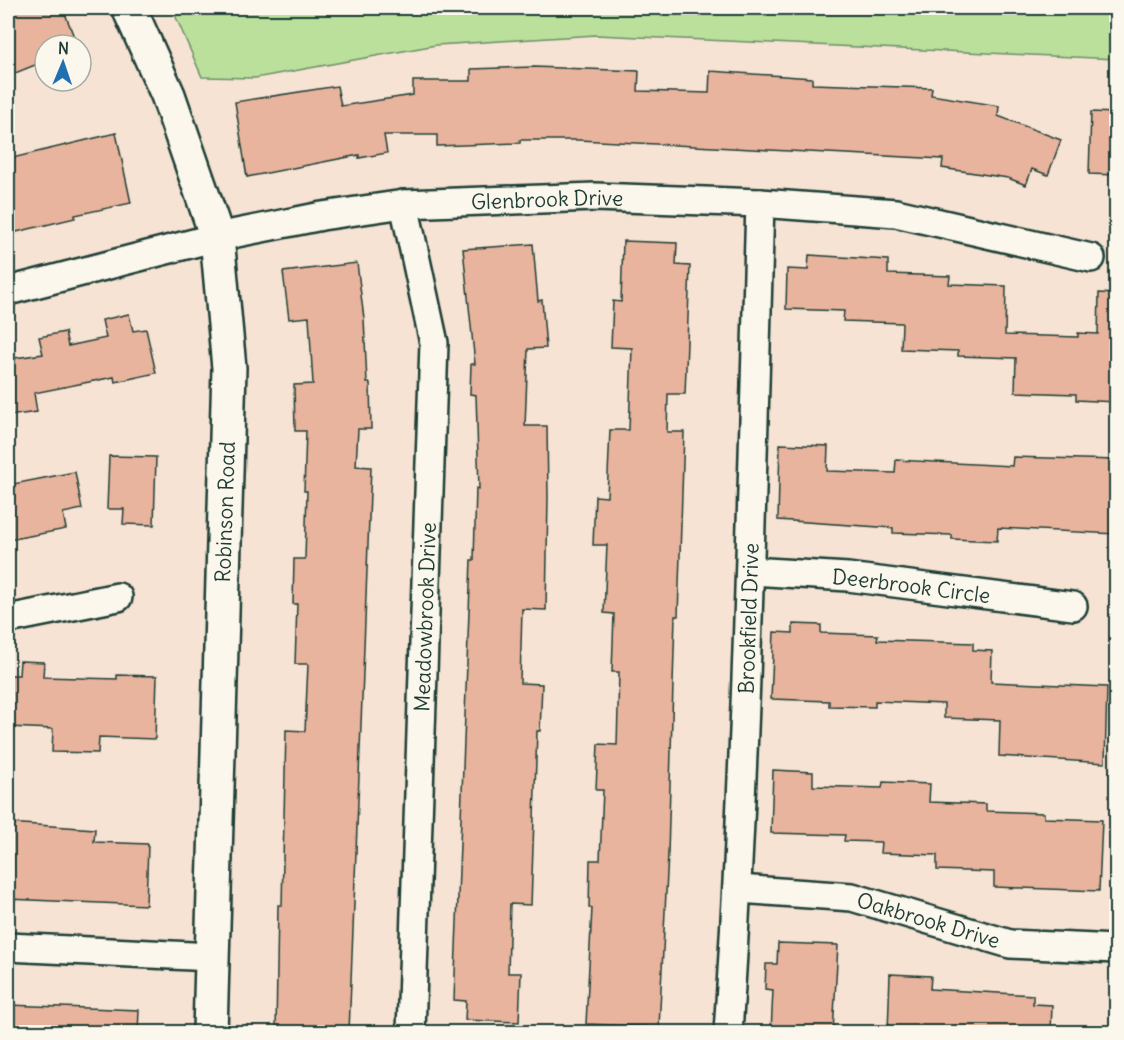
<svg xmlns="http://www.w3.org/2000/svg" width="1124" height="1040" viewBox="0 0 1124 1040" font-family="Delius,sans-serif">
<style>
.green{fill:#bae09b;stroke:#6c8e68;stroke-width:1.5}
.building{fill:#e9b49d;stroke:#1f3d34;stroke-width:1.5}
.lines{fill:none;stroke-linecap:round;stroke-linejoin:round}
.minor-casing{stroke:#1f3d34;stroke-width:32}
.tertiary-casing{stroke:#1f3d34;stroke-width:38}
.minor{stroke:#fbf7ec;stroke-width:27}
.tertiary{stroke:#fbf7ec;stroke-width:33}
.labels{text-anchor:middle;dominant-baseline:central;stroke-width:5;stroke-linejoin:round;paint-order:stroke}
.street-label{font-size:21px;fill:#1f3d34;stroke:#fbf7ec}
</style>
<rect width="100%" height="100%" fill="#f6e3d4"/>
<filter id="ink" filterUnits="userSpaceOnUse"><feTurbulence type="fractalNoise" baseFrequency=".0167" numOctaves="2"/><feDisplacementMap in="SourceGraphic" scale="12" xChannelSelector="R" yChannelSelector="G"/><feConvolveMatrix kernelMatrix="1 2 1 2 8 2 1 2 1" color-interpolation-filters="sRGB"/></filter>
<g filter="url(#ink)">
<polygon class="green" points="172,8 1116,8 1116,59 596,35 436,45 255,78 202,77"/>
<g class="building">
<polygon points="8,8 63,8 77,45 45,45 45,61 8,76"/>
<polygon points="534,67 639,71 638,91 709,93 710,71 812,78 812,84 932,88 931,95 999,106 998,116 1061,140 1048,175 1032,169 1026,185 1008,178 942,168 943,159 579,140 520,140 520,143 437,146 437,135 384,135 387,153 359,158 359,155 247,177 235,102 337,86 341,106 413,95 413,81 471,81 471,69"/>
<polygon points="1091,112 1116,113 1116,175 1089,174"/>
<polygon points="116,133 131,203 75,215 75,218 8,234 8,159"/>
<polygon points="623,241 677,243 676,265 690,266 685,394 668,394 667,432 684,432 678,616 675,616 668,854 659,1027 586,1024 592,908 589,908 590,860 600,860 603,790 596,790 598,744 617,745 619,672 612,672 614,614 604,613 607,545 593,545 595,496 607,497 610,430 629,430 632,348 611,347 613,301 621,302"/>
<polygon points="533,244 538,301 542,300 546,348 528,349 525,426 547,426 548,497 546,610 522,609 520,683 542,684 540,731 537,731 531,905 510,904 508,973 521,973 519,1022 465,1020 466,1001 454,1000 471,560 474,560 476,488 479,489 476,395 470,394 471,364 475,364 463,249"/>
<polygon points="809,255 888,260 888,274 950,276 949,284 1006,286 1005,335 1078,337 1078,333 1098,334 1099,293 1116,294 1116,402 1076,400 1076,394 1015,392 1016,358 958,356 958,351 901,349 902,323 843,321 844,311 786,309 787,269 808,270"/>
<polygon points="357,263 364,319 367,383 370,383 371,429 358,429 356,466 371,467 349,1032 276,1032 278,905 282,905 286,730 305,731 308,664 295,664 297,604 293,604 294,559 305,559 307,491 304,491 306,431 295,431 294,385 313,384 309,317 289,319 283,272"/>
<polygon points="129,314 133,331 146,329 156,373 115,382 114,377 34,393 37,412 8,416 8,359 43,354 39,337 65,332 68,346 106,338 102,320"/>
<polygon points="780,444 828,446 827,471 895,473 896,460 1012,466 1013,457 1116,460 1116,534 998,528 997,541 952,539 952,535 893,533 893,528 778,520"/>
<polygon points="109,456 156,457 154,525 123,524 124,509 107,509"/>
<polygon points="75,472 82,509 63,513 66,529 8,540 8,485"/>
<polygon points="793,624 821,625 821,633 878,635 877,640 973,643 973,650 992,651 991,682 1107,687 1105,763 999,756 1000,720 944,718 944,704 875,701 875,707 829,706 829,701 771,699 774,632 793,633"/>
<polygon points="20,661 44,662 43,677 117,679 117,675 157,676 155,739 99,737 98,753 52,752 53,729 8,727 8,675 19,675"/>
<polygon points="773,770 813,772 813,786 882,788 883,782 930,784 929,802 986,804 986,811 1044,813 1044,818 1102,820 1099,891 994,887 994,872 937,870 937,855 880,853 881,842 844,841 845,835 771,833"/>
<polygon points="8,823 95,829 94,842 148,844 146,905 8,899"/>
<polygon points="778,943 838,945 833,1032 771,1032 773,990 765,989 766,964 777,964"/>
<polygon points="890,974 931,976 930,989 1033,995 1033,1004 1052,1005 1051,1032 888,1032"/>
<polygon points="8,1005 139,1010 138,1032 8,1032"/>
</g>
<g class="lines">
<g class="minor-casing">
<g id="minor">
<polyline points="404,204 434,343 411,1032"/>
<path id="s1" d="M8 291 217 237 322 216 404 204 595 197 760 203 896 213 1091 258"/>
<path id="s2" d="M750 571 848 577 1073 606"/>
<polyline points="8,619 118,597"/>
<path id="s3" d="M738 889 852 897 1010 944 1116 949"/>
<polyline points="8,947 212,957"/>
<path id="s4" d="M728 1032C747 756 752 479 760 203"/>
</g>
</g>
<g class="tertiary-casing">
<polyline id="tertiary" points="129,8 168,95 217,237 229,368 210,1032"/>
</g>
<use href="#minor" class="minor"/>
<use href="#tertiary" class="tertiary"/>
</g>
</g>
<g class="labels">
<g class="street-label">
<text stroke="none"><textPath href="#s1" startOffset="549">Glenbrook Drive</textPath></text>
<text transform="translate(225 512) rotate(-88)">Robinson Road</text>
<text stroke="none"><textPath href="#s2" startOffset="162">Deerbrook Circle</textPath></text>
<text transform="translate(425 617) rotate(-88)">Meadowbrook Drive</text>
<text stroke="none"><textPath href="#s4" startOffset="414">Brookfield Drive</textPath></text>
<text stroke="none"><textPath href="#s3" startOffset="194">Oakbrook Drive</textPath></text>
</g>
</g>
<rect width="1124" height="1040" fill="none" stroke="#fbf7ec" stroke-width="30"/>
<rect x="15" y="15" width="1094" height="1010" fill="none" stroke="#1f3d34" stroke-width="2" filter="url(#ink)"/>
<g transform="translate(63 63) rotate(2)"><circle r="28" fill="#fbf7ec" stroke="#a3ada2" stroke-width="1.5"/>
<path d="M0-4.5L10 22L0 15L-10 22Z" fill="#1f6fb2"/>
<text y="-9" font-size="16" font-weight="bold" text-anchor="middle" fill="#1f3d34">N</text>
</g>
</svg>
